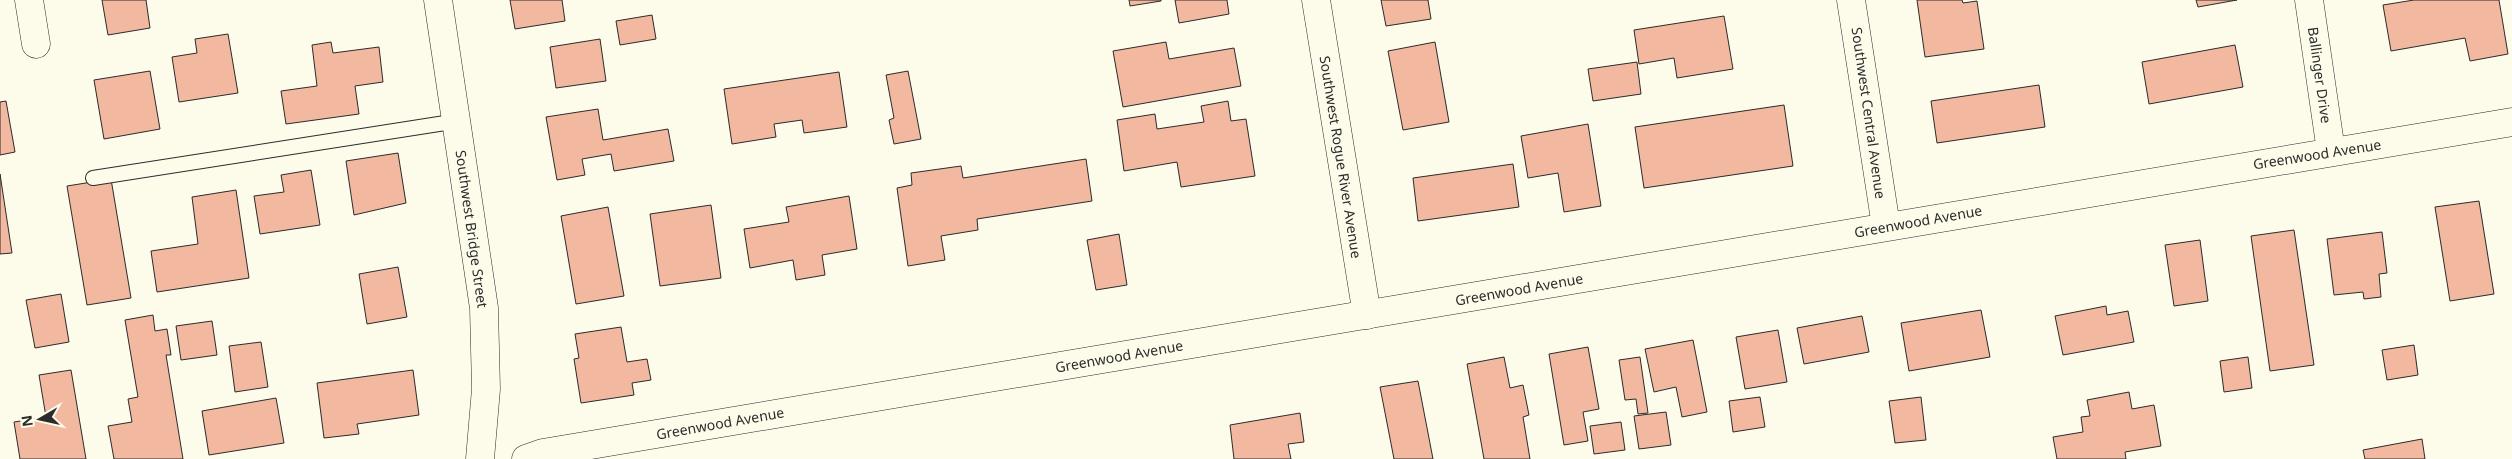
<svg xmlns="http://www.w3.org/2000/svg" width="2512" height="459" viewBox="0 0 2512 459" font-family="'Noto Sans',sans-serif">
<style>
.building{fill:#f2b8a0;stroke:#2b2b2b}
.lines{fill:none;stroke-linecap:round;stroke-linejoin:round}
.service-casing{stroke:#2b2b2b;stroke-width:16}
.minor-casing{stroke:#2b2b2b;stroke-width:29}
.tertiary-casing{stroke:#2b2b2b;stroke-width:29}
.service{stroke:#fdfbea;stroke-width:14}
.minor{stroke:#fdfbea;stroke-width:28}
.tertiary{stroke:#fdfbea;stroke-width:28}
.labels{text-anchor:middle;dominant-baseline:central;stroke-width:4;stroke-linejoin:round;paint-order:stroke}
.street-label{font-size:14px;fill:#2b2b2b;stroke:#fdfbea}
</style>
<rect width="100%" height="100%" fill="#fdfbea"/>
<g class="building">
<polygon points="102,0 146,0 150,28 108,35"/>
<polygon points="510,0 562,0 565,21 515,29"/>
<polygon points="1129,0 1161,0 1161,1 1130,6"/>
<polygon points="1175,0 1227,0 1229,14 1179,23"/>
<polygon points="1381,0 1428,0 1431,19 1386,26"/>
<polygon points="1917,0 1962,0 1963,3 1977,1 1984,49 1925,57"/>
<polygon points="2196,0 2237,0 2198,7"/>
<polygon points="2414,0 2499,0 2508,54 2470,61 2465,38 2391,51 2383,5"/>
<polygon points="652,15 656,39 620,45 616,21"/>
<polygon points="1724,16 1733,69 1677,78 1674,58 1639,64 1634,30"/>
<polygon points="228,34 238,93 179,102 172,57 197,53 195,39"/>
<polygon points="600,39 606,81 556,88 550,47"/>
<polygon points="331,42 333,53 379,47 383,82 355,86 359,114 286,124 281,91 317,86 312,45"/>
<polygon points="1166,42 1169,59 1234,48 1241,86 1123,107 1113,51"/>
<polygon points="1435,42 1449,122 1403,130 1388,51"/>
<polygon points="2235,45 2243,87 2149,104 2142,62"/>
<polygon points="1637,62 1641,94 1593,101 1588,69"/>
<polygon points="150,71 160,129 104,139 94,80"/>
<polygon points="908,71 921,139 894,144 889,120 894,118 886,75"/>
<polygon points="839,72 847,127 804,133 802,120 774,124 776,137 732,144 724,89"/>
<polygon points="2039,85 2045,127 1937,143 1931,101"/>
<polygon points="6,101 15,152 0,155 0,102"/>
<polygon points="1228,101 1231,121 1246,119 1255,176 1181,187 1177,162 1124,171 1117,120 1155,114 1157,129 1204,122 1201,106"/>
<polygon points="1784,105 1793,166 1644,188 1635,127"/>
<polygon points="598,109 603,140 668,129 674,161 614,171 611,154 582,159 585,175 557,180 546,117"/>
<polygon points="1588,124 1601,206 1564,212 1558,173 1528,178 1521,136"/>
<polygon points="398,153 406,203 354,215 346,161"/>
<polygon points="1086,159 1092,201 977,219 978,230 941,236 945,260 908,266 897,188 912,185 911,173 961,166 963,178"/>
<polygon points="1513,164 1519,207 1418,221 1413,178"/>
<polygon points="311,170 320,225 260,234 254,196 284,192 281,175"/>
<polygon points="0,174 12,253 0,254"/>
<polygon points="111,179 131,298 87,305 67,186"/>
<polygon points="236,190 249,278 157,292 151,251 198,244 192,197"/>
<polygon points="849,196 857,249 822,255 825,275 796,280 793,260 750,268 744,229 789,222 786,207"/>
<polygon points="2479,201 2494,294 2450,301 2435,207"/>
<polygon points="711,205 721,278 660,286 650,214"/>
<polygon points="608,207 624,296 576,304 561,216"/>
<polygon points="2294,230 2314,365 2270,371 2251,236"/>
<polygon points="2382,232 2387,273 2379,274 2381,297 2364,299 2363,292 2334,295 2327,239"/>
<polygon points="1119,234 1127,285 1096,290 1087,240"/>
<polygon points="2200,240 2208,301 2174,306 2165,245"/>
<polygon points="398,267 407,317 367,324 359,274"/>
<polygon points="61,294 69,342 35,348 26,300"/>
<polygon points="2106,306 2107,315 2128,311 2134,342 2063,355 2055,316"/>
<polygon points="1981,310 1990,357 1909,371 1901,323"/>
<polygon points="153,315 155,331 167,329 171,355 166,355 183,459 114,459 108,426 132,422 128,399 138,397 125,320"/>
<polygon points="1862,316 1869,352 1804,364 1797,328"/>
<polygon points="212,321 217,355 181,360 176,326"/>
<polygon points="621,327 627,362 647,359 651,380 632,383 634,395 581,403 574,359 579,358 575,334"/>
<polygon points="1778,330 1787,382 1745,389 1736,337"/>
<polygon points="1693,340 1707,412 1682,417 1676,387 1654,392 1645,349"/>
<polygon points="261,342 268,387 235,392 229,346"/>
<polygon points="2414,345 2418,375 2387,380 2382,350"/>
<polygon points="1588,347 1599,409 1583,412 1588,441 1564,445 1549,354"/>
<polygon points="1504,357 1510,388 1523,385 1529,415 1523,417 1530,459 1484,459 1467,364"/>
<polygon points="1640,357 1648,413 1638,414 1636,399 1625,400 1619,360"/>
<polygon points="2248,357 2252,388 2224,392 2220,361"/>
<polygon points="71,370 86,459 20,459 14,422 46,417 39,375"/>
<polygon points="413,370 419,415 357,424 359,434 324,438 317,383"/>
<polygon points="1418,381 1433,459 1394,459 1380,387"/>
<polygon points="2129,392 2132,409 2154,405 2161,446 2125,452 2126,459 2057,459 2053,437 2083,432 2081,417 2090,416 2087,400"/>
<polygon points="1760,397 1765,427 1733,432 1729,401"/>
<polygon points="1921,397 1926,440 1895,443 1889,401"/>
<polygon points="276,398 284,443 209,455 202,411"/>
<polygon points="1666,412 1671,445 1639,449 1634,416"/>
<polygon points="1300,413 1304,442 1288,444 1291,459 1234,459 1230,425"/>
<polygon points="1621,422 1625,450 1594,454 1590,426"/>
<polygon points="2422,439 2425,459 2365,459 2363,450"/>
</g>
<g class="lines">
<g class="service-casing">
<polyline id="service" points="93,178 458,121"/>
</g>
<g class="minor-casing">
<g id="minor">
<polyline points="29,0 36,44"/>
<polyline points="1316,0 1367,315"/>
<polyline points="1851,0 1886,226"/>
<polyline points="2309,0 2331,151"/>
<polyline points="526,459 543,453 2512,122"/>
</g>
</g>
<g class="tertiary-casing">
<polyline id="tertiary" points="438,0 484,308 486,389 480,459"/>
</g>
<use href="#service" class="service"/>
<use href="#minor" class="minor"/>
<use href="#tertiary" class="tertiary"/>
</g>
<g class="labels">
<g class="street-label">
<text transform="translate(2320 75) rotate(82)">Ballinger Drive</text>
<text transform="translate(1869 113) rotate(82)">Southwest Central Avenue</text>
<text transform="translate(2317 154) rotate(-9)">Greenwood Avenue</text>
<text transform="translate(1341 157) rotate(81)">Southwest Rogue River Avenue</text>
<text transform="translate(1918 221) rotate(-10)">Greenwood Avenue</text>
<text transform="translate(472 229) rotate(82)">Southwest Bridge Street</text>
<text transform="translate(1519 289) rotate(-10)">Greenwood Avenue</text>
<text transform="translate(1119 356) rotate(-10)">Greenwood Avenue</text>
<text transform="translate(720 423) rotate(-10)">Greenwood Avenue</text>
</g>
</g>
<g transform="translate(40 419) rotate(261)" stroke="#fdfbea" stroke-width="4" paint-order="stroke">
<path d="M0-4L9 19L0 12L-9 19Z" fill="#2b2b2b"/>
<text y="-8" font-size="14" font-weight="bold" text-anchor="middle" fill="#2b2b2b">N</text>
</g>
</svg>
